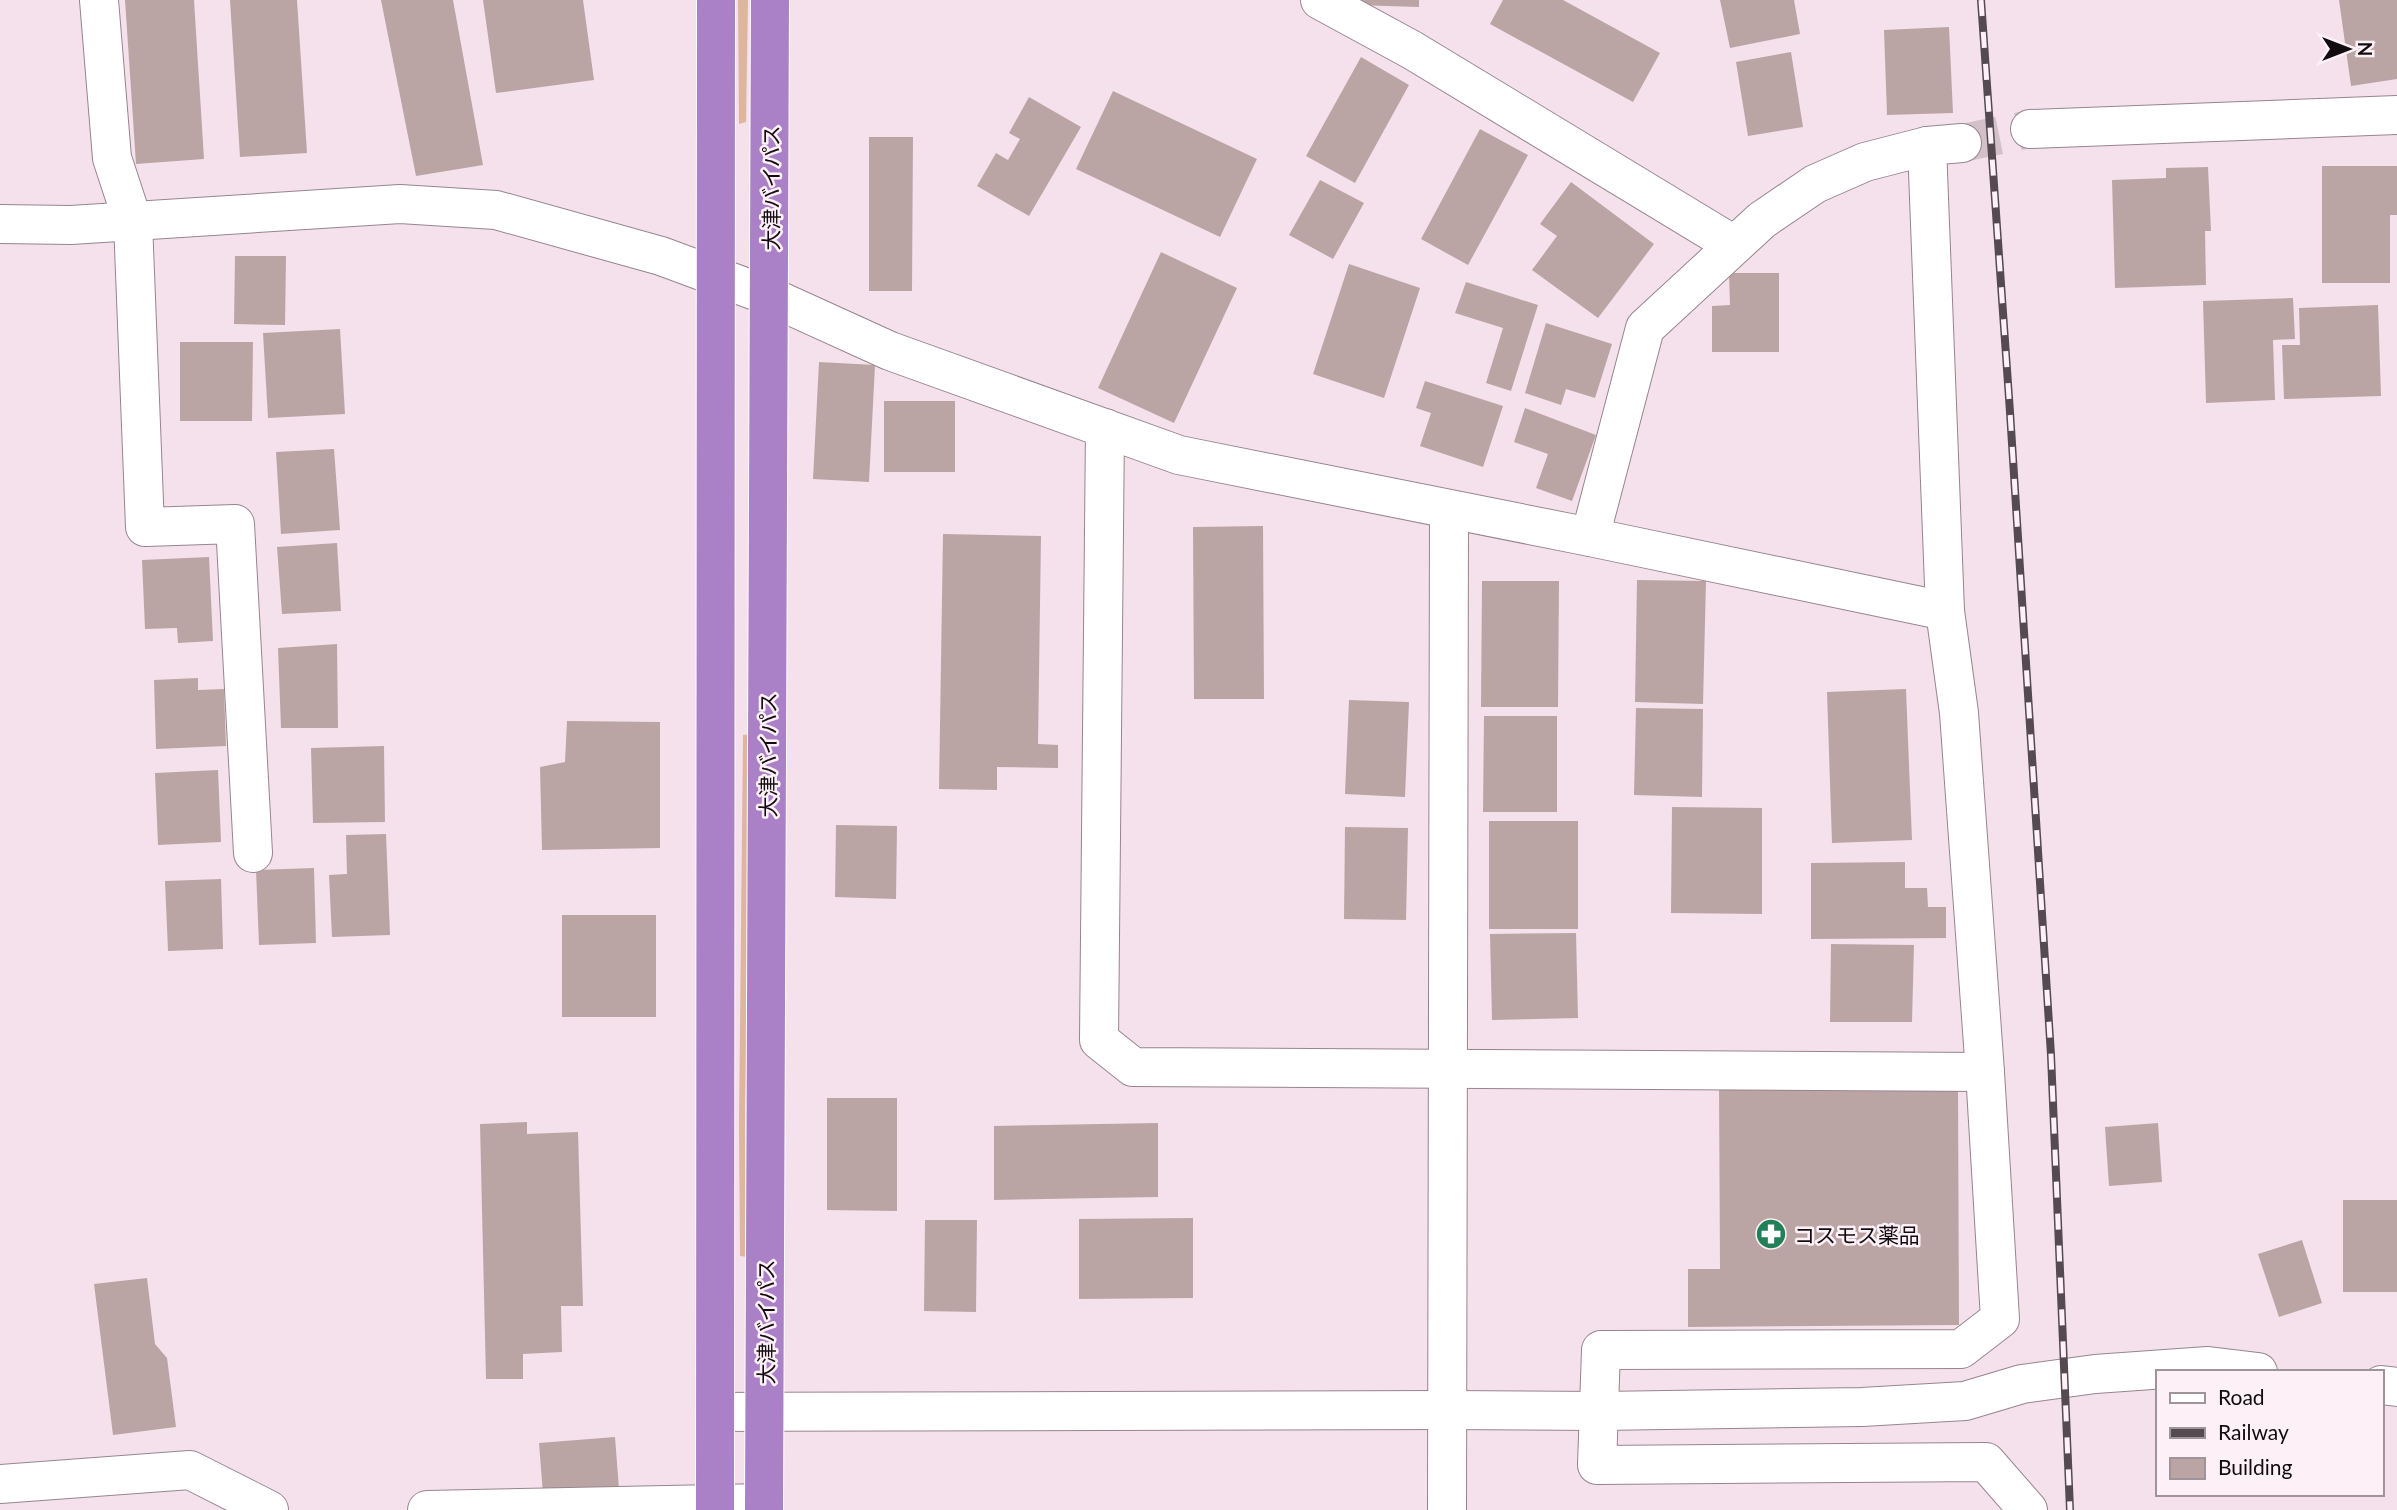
<svg xmlns="http://www.w3.org/2000/svg" width="2397" height="1510" viewBox="0 0 2397 1510" font-family="Lato,'Noto Sans JP',sans-serif">
<style>
.green{fill:#ddb69d}
.building{fill:#bba5a4}
.lines{fill:none;stroke-linecap:round;stroke-linejoin:round}
.minor-tunnel{stroke:#d3c1ca;stroke-width:38;stroke-dasharray:38 19;stroke-linecap:butt}
.minor-casing{stroke:#97858e;stroke-width:40}
.highway-casing{stroke:#fff;stroke-width:40}
.minor{stroke:#fff;stroke-width:38}
.highway{stroke:#aa80c7;stroke-width:38}
.rail-casing{stroke:#544a4f;stroke-width:8}
.rail{stroke:#fdf0f7;stroke-width:5;stroke-dasharray:16;stroke-linecap:butt}
.labels{text-anchor:middle;dominant-baseline:central;stroke-width:5;stroke-linejoin:round;paint-order:stroke}
.street-label{font-size:21px;fill:#120b0f;stroke:#fdf0f7}
.poi-label{font-size:21px;fill:#120b0f;stroke:#fdf0f7;text-anchor:start}
</style>
<rect width="100%" height="100%" fill="#f5e1eb"/>
<g class="green">
<polygon points="738,0 748,0 746,122 739,124"/>
<polygon points="752,734 745,1124 747,1257 740,1256 739,1125 743,735"/>
</g>
<g class="building">
<polygon points="125,0 194,0 204,159 136,164"/>
<polygon points="230,0 297,0 307,153 240,157"/>
<polygon points="381,0 453,0 483,165 416,176"/>
<polygon points="483,0 583,0 594,80 496,93"/>
<polygon points="1354,0 1419,0 1419,7 1354,5"/>
<polygon points="1503,0 1563,0 1660,53 1633,102 1490,24"/>
<polygon points="1720,0 1794,0 1800,34 1730,48"/>
<polygon points="2339,0 2397,0 2397,79 2351,86"/>
<polygon points="1949,27 1953,113 1887,115 1884,30"/>
<polygon points="1791,52 1803,127 1748,136 1736,62"/>
<polygon points="1361,57 1409,85 1355,183 1306,156"/>
<polygon points="1113,91 1257,159 1220,237 1076,169"/>
<polygon points="1029,97 1081,127 1029,216 977,186 996,153 1008,160 1020,139 1009,133"/>
<polygon points="1480,129 1528,155 1468,265 1421,239"/>
<polygon points="869,137 913,137 912,291 869,291"/>
<polygon points="2322,166 2397,166 2397,215 2390,215 2390,283 2322,283"/>
<polygon points="2208,167 2211,231 2205,231 2206,285 2115,288 2112,180 2166,178 2166,168"/>
<polygon points="1320,180 1364,203 1333,259 1289,235"/>
<polygon points="1571,182 1654,244 1598,318 1532,270 1557,236 1540,224"/>
<polygon points="1161,252 1237,288 1174,423 1098,388"/>
<polygon points="235,256 286,256 285,325 234,324"/>
<polygon points="1349,264 1420,288 1384,398 1313,374"/>
<polygon points="1729,273 1779,273 1779,352 1712,352 1712,306 1730,305"/>
<polygon points="1466,282 1538,305 1511,391 1486,383 1503,328 1455,313"/>
<polygon points="2293,298 2295,339 2273,340 2275,400 2206,403 2203,301"/>
<polygon points="2378,305 2381,396 2284,399 2282,345 2300,345 2299,308"/>
<polygon points="1546,323 1612,344 1595,398 1566,389 1561,405 1525,393"/>
<polygon points="340,329 345,414 268,418 263,333"/>
<polygon points="180,342 253,342 252,421 180,421"/>
<polygon points="819,362 875,365 869,482 813,479"/>
<polygon points="1425,381 1503,406 1483,467 1420,446 1431,413 1416,408"/>
<rect x="884" y="401" width="71" height="71"/>
<polygon points="1525,408 1596,435 1572,501 1536,488 1548,454 1514,442"/>
<polygon points="334,449 340,530 281,534 276,452"/>
<polygon points="1263,526 1264,699 1194,699 1193,527"/>
<polygon points="943,534 1041,536 1038,744 1058,745 1058,768 997,767 997,790 939,789"/>
<polygon points="337,543 341,611 282,614 277,547"/>
<polygon points="209,557 213,641 178,643 177,628 145,629 142,560"/>
<polygon points="1637,580 1706,581 1703,704 1635,702"/>
<polygon points="1482,581 1559,581 1558,707 1481,707"/>
<polygon points="337,644 338,728 281,728 278,648"/>
<polygon points="198,678 198,690 224,689 226,746 156,749 154,680"/>
<polygon points="1906,689 1912,840 1832,843 1827,692"/>
<polygon points="1349,700 1409,702 1405,797 1345,794"/>
<polygon points="1636,708 1703,709 1702,797 1634,795"/>
<polygon points="1484,716 1557,716 1557,812 1483,812"/>
<polygon points="567,721 660,722 660,848 542,850 540,767 565,762"/>
<polygon points="384,746 385,822 313,823 311,748"/>
<polygon points="218,770 221,842 158,845 155,773"/>
<polygon points="1672,807 1762,808 1762,914 1671,913"/>
<rect x="1489" y="821" width="89" height="108"/>
<polygon points="836,825 897,826 896,899 835,897"/>
<polygon points="1345,827 1408,828 1406,920 1344,919"/>
<polygon points="386,834 390,935 332,937 329,875 347,874 346,835"/>
<polygon points="1905,862 1905,888 1927,888 1928,907 1946,907 1946,938 1811,939 1811,863"/>
<polygon points="314,868 316,943 259,945 256,870"/>
<polygon points="221,879 223,949 168,951 165,881"/>
<rect x="562" y="915" width="94" height="102"/>
<polygon points="1576,933 1578,1018 1492,1020 1490,934"/>
<polygon points="1831,944 1914,945 1912,1022 1830,1022"/>
<polygon points="1958,1085 1959,1325 1688,1327 1688,1269 1720,1269 1719,1086"/>
<polygon points="827,1098 897,1098 897,1211 827,1210"/>
<polygon points="527,1122 527,1134 578,1132 583,1306 561,1306 562,1352 523,1354 523,1379 486,1379 480,1124"/>
<polygon points="1158,1123 1158,1197 994,1200 994,1126"/>
<polygon points="2158,1123 2162,1182 2109,1186 2105,1127"/>
<rect x="2343" y="1200" width="54" height="92"/>
<polygon points="1193,1218 1193,1298 1079,1299 1079,1219"/>
<polygon points="925,1220 977,1220 976,1312 924,1311"/>
<polygon points="2302,1240 2322,1303 2279,1317 2258,1254"/>
<polygon points="147,1278 155,1344 167,1358 176,1427 113,1435 94,1284"/>
<polygon points="615,1437 619,1489 543,1494 539,1443"/>
</g>
<g class="lines">
<polyline class="minor-tunnel" points="1962,143 2030,129"/>
<g class="minor-casing">
<g id="minor">
<polyline points="99,0 112,158 133,222 145,527 235,524 253,853"/>
<polyline points="1320,0 1412,50 1734,245"/>
<polyline points="2030,129 2397,115"/>
<polyline points="1927,146 1945,611 1959,713 1985,1072 2000,1319 1961,1349 1601,1350 1597,1465 1986,1462 2028,1510"/>
<polyline points="0,224 71,225 400,204 496,210 661,256 769,296 890,351 1179,455 1590,537 1945,611"/>
<polyline points="1105,428 1099,1040 1133,1067 1985,1072"/>
<polyline points="1590,537 1645,328 1762,220 1815,184 1865,162 1927,146 1962,143"/>
<polyline points="2381,1385 2397,1387"/>
<polyline points="715,1412 1447,1410 1601,1411 1862,1407 1965,1401 2022,1384 2095,1374 2208,1366 2258,1372"/>
<polyline points="0,1484 190,1470 269,1510"/>
<polyline points="427,1510 764,1503"/>
<polyline points="1447,1510 1449,510"/>
</g>
</g>
<g class="highway-casing">
<g id="highway">
<polyline points="715,1510 716,0"/>
<polyline points="764,1510 770,0"/>
</g>
</g>
<use href="#minor" class="minor"/>
<use href="#highway" class="highway"/>
<g class="rail-casing">
<polyline id="rail" points="1981,0 2010,412 2051,1055 2070,1510"/>
</g>
<use href="#rail" class="rail"/>
</g>
<defs>
<g id="pharmacy-disc" transform="scale(1.575)"><circle r="9.5" fill="#218057" stroke="#fdf0f7"/><path d="M-2-6h4v4h4v4h-4v4h-4v-4h-4v-4h4Z" fill="#fff"/></g>
</defs>
<g fill-rule="evenodd">
<use href="#pharmacy-disc" x="1771" y="1234"/>
</g>
<g class="labels">
<g class="street-label">
<text transform="translate(770 188) rotate(-90)">大津バイパス</text>
<text transform="translate(767 755) rotate(-90)">大津バイパス</text>
<text transform="translate(765 1322) rotate(-90)">大津バイパス</text>
</g>
<g class="poi-label">
<text x="1794" y="1234">コスモス薬品</text>
</g>
</g>
<rect x="2156" y="1370" width="228" height="126" fill="#fdf0f7" stroke="#9f949a" stroke-width="2"/>
<rect x="2170" y="1393" width="35" height="10" fill="#ffffff" stroke="#9f949a" stroke-width="2"/>
<text x="2218" y="1405" font-size="21" fill="#120b0f">Road</text>
<rect x="2170" y="1428" width="35" height="10" fill="#544a4f" stroke="#9f949a" stroke-width="2"/>
<text x="2218" y="1440" font-size="21" fill="#120b0f">Railway</text>
<rect x="2170" y="1458" width="35" height="21" fill="#bba5a4" stroke="#9f949a" stroke-width="2"/>
<text x="2218" y="1475" font-size="21" fill="#120b0f">Building</text>
<g transform="translate(2348 49) rotate(90)" stroke="#fdf0f7" stroke-width="5" paint-order="stroke">
<path d="M0-5L12 26L0 18L-12 26Z" fill="#120b0f"/>
<text y="-10" font-size="19" font-weight="bold" text-anchor="middle" fill="#120b0f">N</text>
</g>
</svg>
